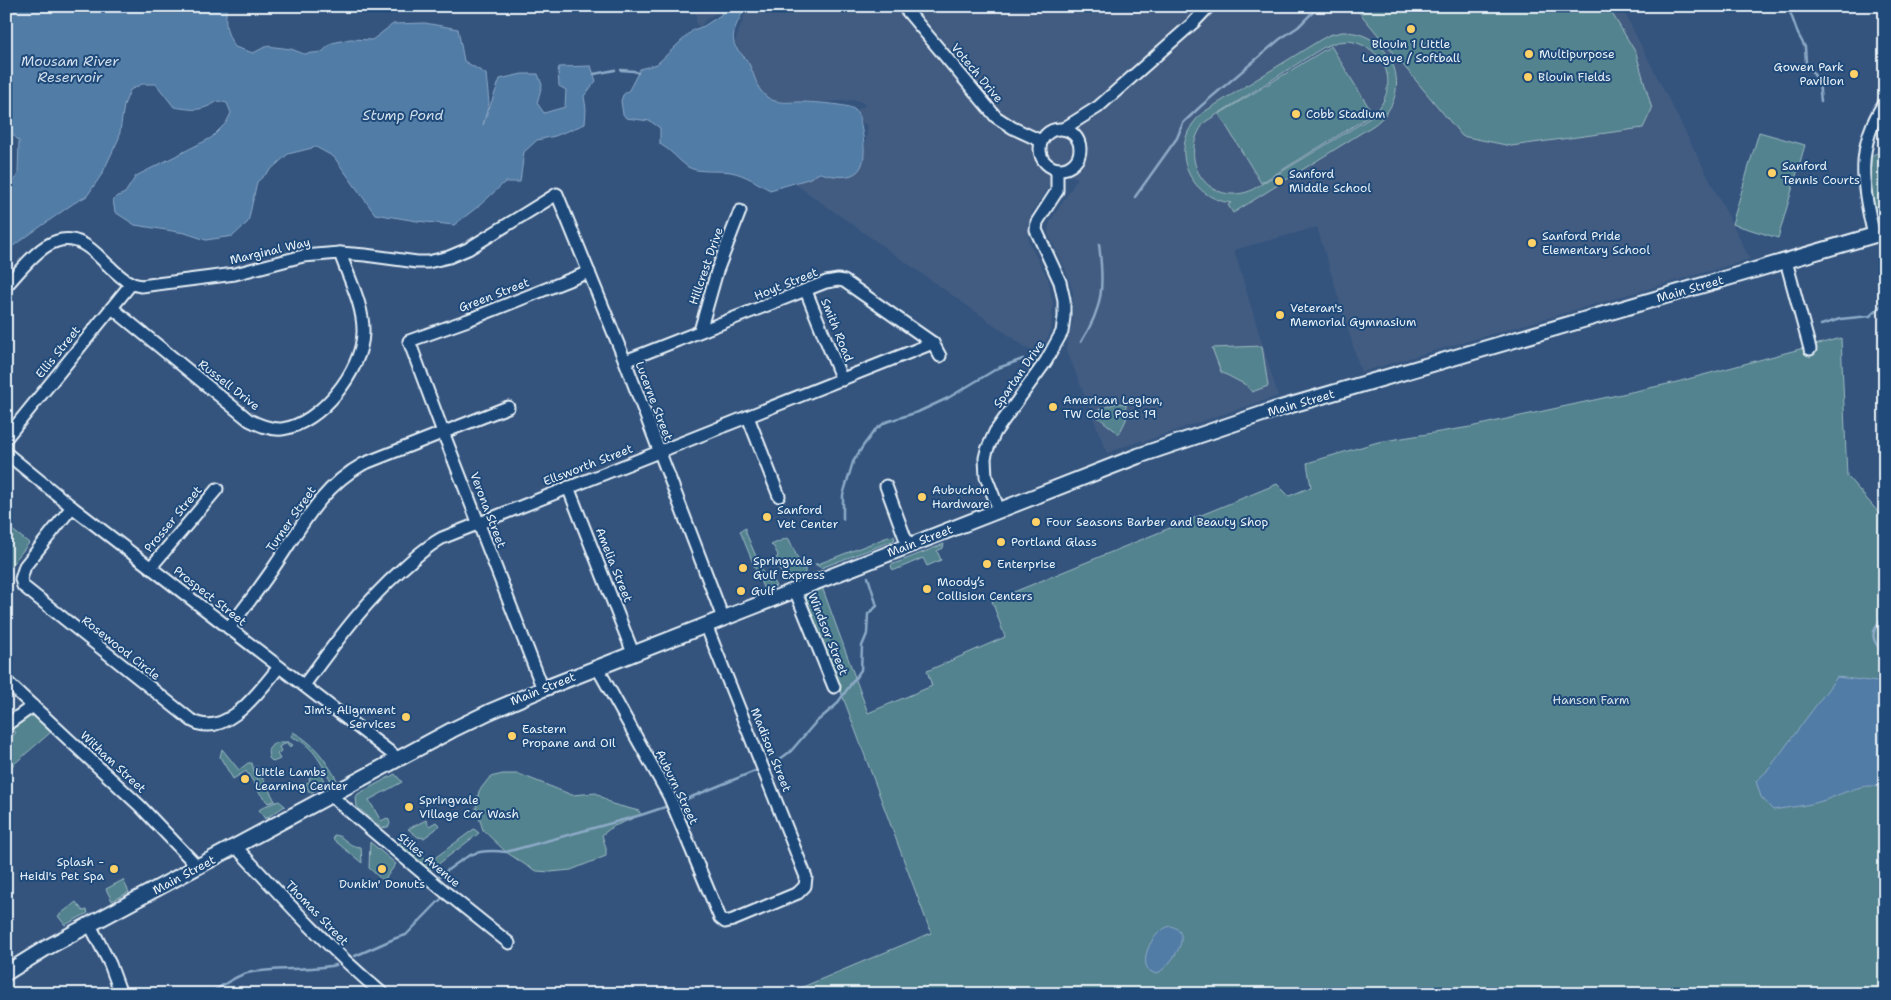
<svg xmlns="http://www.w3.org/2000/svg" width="1891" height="1000" viewBox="0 0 1891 1000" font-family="'Shantell Sans',sans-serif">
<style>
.built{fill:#435c81}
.green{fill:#53838e;stroke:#9ebac3;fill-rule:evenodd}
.water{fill:#517ba6;stroke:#8daac7}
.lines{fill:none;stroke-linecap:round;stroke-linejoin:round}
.stream{stroke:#8daac7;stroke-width:2.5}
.minor-casing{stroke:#e8f1f8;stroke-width:15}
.major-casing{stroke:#e8f1f8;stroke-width:18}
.minor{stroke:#1f4a7a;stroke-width:11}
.major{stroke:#1f4a7a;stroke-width:14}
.poi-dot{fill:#ffd166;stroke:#1f4a7a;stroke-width:2}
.labels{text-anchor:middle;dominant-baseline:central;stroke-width:4;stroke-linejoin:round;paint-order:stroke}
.poi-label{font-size:12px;fill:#e8f1f8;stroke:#1f4a7a;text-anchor:start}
.street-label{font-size:12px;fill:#e8f1f8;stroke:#1f4a7a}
.park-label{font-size:12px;fill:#d2e0e8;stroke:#1f4a7a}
.water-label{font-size:14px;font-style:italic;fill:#d1dfec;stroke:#1f4a7a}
</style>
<rect width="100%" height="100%" fill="#34547e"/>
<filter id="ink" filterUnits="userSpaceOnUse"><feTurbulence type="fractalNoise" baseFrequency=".02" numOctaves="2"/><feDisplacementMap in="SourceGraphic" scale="10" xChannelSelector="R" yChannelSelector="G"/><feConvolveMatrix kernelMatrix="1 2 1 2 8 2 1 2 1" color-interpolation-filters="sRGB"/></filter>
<g filter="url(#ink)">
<g class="built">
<polygon points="696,6 721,6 721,7 717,12 706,19 701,26 698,26 696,23"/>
<polygon points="748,6 1621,6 1750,259 1361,372 1317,227 1234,250 1278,396 1199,422 1143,442 1142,440 1107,453 1066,348 1073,320 1073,292 1065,268 1048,233 1050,222 1078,178 1059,171 1032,212 1028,226 1029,243 1048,279 1053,303 1051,331 1038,356 794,183 817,175 835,176 864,154 868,125 862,123 855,115 855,112 856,110 863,107 865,104 857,100 826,102 770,101 762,94 735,42"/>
</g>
<g class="green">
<polygon points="1354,6 1610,6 1613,15 1636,53 1652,109 1643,128 1511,146 1462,136"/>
<path d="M1342 32C1394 31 1417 94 1374 125L1233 213 1228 205 1231 203C1183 197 1166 138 1207 110L1320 40 1329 35ZM1349 41C1390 48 1401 91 1370 118L1250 191C1206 207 1176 157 1205 122L1324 47 1337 42Z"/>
<polygon points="1331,46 1373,114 1261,183 1219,114"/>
<polygon points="1759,132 1805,145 1778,238 1732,224"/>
<path d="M1885 149V220H1883C1870 203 1867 177 1871 156Z"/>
<polygon points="1841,338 1847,476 1885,520 1885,994 786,994 931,933 803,590 821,584 868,713 932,686 927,671 1005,637 992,601 1277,484 1289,496 1311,487 1307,463 1378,442 1470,427 1677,382"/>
<polygon points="1262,346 1268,386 1252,392 1246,385 1221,372 1212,348"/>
<polygon points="1117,403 1126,404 1126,420 1119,434 1098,417 1096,412 1100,409"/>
<polygon points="6,525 29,543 6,572"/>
<polygon points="746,528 746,533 767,582 773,581 776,586 764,590 740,531"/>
<polygon points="894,536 895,540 821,568 815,564 818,564 888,537"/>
<polygon points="787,538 789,539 802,568 805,568 805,575 787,582 775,562 778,555 774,547 771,545"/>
<polygon points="944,544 943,548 937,551 941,560 927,566 923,558 895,570 892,569 891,565"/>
<polygon points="26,716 35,716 51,732 6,771 6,740 16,733 11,728"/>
<path d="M293 732C314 743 325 759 337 780L331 781C321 763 312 743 291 737Z"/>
<polygon points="280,742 288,742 293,745 289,747 287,742 279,747 281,751 277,754 280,759 273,762 269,758 268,750 273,744"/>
<polygon points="222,749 239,770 248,763 252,763 258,789 246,771 233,779 220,757"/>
<polygon points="256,766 275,801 268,803 258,791 261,787 257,778"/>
<polygon points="318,770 326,784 310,793 305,784 310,781 309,778 315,774 314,772"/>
<polygon points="395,774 402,782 369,800 381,821 387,818 389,820 390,824 388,827 382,828 357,807 356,797 358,794"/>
<polygon points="503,774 519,774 572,795 596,793 612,804 639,811 641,815 612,827 602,835 606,848 606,856 571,870 550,872 537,871 527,866 506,852 483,830 476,808 479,791 490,777"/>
<polygon points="279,801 285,806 265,819 259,810 265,806"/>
<polygon points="426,820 429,826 436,822 439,825 436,829 424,838 418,837 408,829"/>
<polygon points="474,829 479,833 428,872 399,843 402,842 424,858 432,860"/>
<path d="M334 835C345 835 346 847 361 847L362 863 334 840 333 838Z"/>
<polygon points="370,842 396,864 385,879 381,879 369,868"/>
<polygon points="123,880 129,892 112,901 106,889"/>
<polygon points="76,902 83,911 87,910 88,913 65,925 58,916"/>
</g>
<g class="water">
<path d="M20 6H227C224 22 226 34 235 47L253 53 267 46 291 49 304 54 322 52 332 43 350 39 372 40 393 24 425 23 458 29 464 61 486 74 489 103 483 125 500 79 522 74H538L542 85 537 103 544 113 565 107 566 90 559 86 558 71 559 67 591 66 596 81 584 96 586 109 585 124 555 136 537 140 524 152 520 182H505L480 205 454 225 417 221 375 214 334 157 316 147 288 154 257 182 248 222 233 236 206 240 185 233 135 225 115 212 113 200 116 197 125 193 136 176 211 138 226 123 231 113 227 103 218 101C200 112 194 110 174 107L156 84H142L130 90 124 105 119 138 102 174 87 196 74 203 6 251V196L18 174 19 141 6 127V18Z"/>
<path d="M723 6H746C740 19 727 35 737 49 741 54 746 58 749 64 753 71 757 87 761 91 772 105 784 102 799 102 809 102 850 104 855 110 861 117 861 128 863 136 868 172 857 183 820 173L808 179 770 190C757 183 746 175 731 172 719 170 697 173 688 167 678 160 671 150 660 144V128L650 121 626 118 623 114 621 101 623 95 629 90 640 69 657 64 693 30 704 26 721 15Z"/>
<path d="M1837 677 1885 683V790C1868 778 1839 796 1822 801 1807 806 1789 807 1773 810L1761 797 1756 781 1768 770Z"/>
<path d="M1170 926C1197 932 1169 968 1156 974L1148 970 1146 965C1143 950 1156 930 1170 926Z"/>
</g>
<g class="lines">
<g class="stream">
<polyline points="1788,6 1798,34 1805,47 1806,63 1819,82 1821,101"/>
<polyline points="621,70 634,71 638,73"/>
<polyline points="594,74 615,70"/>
<polyline points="1135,197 1177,138 1183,123 1201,106 1280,39 1298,27 1319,6"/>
<polyline points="1821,325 1840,319 1870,316 1885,302"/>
<path d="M1081 342C1104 306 1104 285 1099 244"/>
<polyline points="843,519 843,495 853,462 863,446 875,430 886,422 918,412 948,398 998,368 1023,359"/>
<path d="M1885 617C1868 632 1871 640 1885 655"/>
<polyline points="776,762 791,751 815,723 836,705 861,670 862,646 867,634 868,614 877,606 868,577"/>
<polyline points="684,800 755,771"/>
<path d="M440 876C466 856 473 848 506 852L641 815 665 807"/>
<polyline points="355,956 396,938 406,935 441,899"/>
<path d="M209 994C221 987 233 977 247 973 276 967 307 971 336 965"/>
</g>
<g class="minor-casing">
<g id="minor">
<polyline points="903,6 996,117 1013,128 1041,141"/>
<polyline points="1063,129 1098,107 1193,23 1209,6"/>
<circle cx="1060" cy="149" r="20"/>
<path d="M1874 235C1862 187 1855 146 1885 102"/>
<polyline points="1786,261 1810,349"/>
<path d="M6 286C25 266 51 226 83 244 93 249 101 259 109 266 119 275 127 284 141 286L235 274 303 256 340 253 365 255 417 262H428L449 257 468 249 557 194 625 361 723 618"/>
<polyline points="806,291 842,380"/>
<path d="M112 308 249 420C259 425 270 430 282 429 320 424 362 371 363 333 364 306 349 279 340 253"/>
<polyline points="700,331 717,271 740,211"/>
<polyline points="625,361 826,282 838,280 844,281 933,343 940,356"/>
<polyline points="748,417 779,496"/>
<polyline points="6,438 131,284"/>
<polyline points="6,453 72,507 399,759"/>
<polyline points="886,486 908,546"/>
<polyline points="568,487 633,653"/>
<path d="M72 507 25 566 21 579 23 586 191 720C225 741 260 690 279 667"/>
<polyline points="999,510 986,477 985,458 987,450 995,432 1046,361 1062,332 1064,317 1064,300 1060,282 1036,230 1037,222 1057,191 1057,169"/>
<polyline points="151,567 217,489"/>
<polyline points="795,590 834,687"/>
<path d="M229 628C244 608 260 588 274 567 300 529 321 487 363 464L508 407"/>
<polyline points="597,667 669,796 720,918 725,922 733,920 798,893 805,886 806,877 706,625"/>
<polyline points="6,681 140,806 198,867"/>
<path d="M304 685C334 645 362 605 400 571 413 559 426 547 442 538L933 343"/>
<polyline points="543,689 443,432 409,341 468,320 589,272"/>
<polyline points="6,725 33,706"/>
<polyline points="331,796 444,891 509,943"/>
<path d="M236 847C283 898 329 949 383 994"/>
<polyline points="90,925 110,964 121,994"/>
</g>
</g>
<g class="major-casing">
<polyline id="major" points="6,973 46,948 452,730 489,712 543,689 1138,456 1274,410 1885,232"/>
</g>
<use href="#minor" class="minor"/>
<use href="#major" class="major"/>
</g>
</g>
<g class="poi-dot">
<circle cx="1411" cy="29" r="5"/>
<circle cx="1529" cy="54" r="5"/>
<circle cx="1854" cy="74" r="5"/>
<circle cx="1528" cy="77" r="5"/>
<circle cx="1296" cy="114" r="5"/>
<circle cx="1772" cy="173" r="5"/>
<circle cx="1279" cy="181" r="5"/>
<circle cx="1532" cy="243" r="5"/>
<circle cx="1280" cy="315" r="5"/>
<circle cx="1053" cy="407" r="5"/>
<circle cx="922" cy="497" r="5"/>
<circle cx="767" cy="517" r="5"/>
<circle cx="1036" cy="522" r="5"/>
<circle cx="1001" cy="542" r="5"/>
<circle cx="987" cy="564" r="5"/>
<circle cx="743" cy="568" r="5"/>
<circle cx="927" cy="589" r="5"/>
<circle cx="741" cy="591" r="5"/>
<circle cx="406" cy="717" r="5"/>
<circle cx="512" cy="736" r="5"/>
<circle cx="245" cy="779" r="5"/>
<circle cx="409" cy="807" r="5"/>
<circle cx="114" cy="869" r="5"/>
<circle cx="382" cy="869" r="5"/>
</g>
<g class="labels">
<g class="poi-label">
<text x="1411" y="44" text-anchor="middle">Blouin 1 Little<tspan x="1411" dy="14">League / Softball</tspan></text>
<text x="1539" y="54">Multipurpose</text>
<text x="1844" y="67" text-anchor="end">Gowen Park<tspan x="1844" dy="14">Pavilion</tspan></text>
<text x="1538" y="77">Blouin Fields</text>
<text x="1306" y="114">Cobb Stadium</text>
<text x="1782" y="166">Sanford<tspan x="1782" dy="14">Tennis Courts</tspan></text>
<text x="1289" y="174">Sanford<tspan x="1289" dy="14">Middle School</tspan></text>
<text x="1542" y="236">Sanford Pride<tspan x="1542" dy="14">Elementary School</tspan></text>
<text x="1290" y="308">Veteran's<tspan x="1290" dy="14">Memorial Gymnasium</tspan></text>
<text x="1063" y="400">American Legion,<tspan x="1063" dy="14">TW Cole Post 19</tspan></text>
<text x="932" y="490">Aubuchon<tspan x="932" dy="14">Hardware</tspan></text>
<text x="777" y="510">Sanford<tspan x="777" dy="14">Vet Center</tspan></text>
<text x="1046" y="522">Four Seasons Barber and Beauty Shop</text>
<text x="1011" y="542">Portland Glass</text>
<text x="753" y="561">Springvale<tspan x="753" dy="14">Gulf Express</tspan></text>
<text x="997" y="564">Enterprise</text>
<text x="937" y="582">Moody’s<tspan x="937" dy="14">Collision Centers</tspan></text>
<text x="751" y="591">Gulf</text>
<text x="396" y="710" text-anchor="end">Jim's Alignment<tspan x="396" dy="14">Services</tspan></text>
<text x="522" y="729">Eastern<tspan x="522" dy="14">Propane and Oil</tspan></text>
<text x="255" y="772">Little Lambs<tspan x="255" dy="14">Learning Center</tspan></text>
<text x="419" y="800">Springvale<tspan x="419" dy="14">Village Car Wash</tspan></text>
<text x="104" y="862" text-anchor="end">Splash -<tspan x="104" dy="14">Heidi's Pet Spa</tspan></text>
<text x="382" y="884" text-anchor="middle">Dunkin' Donuts</text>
</g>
<g class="street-label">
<text transform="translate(977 73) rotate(50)">Votech Drive</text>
<text transform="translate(270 251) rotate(-13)">Marginal Way</text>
<text transform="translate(706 266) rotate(-71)">Hillcrest Drive</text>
<text transform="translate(786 284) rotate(-22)">Hoyt Street</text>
<text transform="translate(1690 289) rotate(-16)">Main Street</text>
<text transform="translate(494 295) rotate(-21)">Green Street</text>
<text transform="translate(837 330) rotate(68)">Smith Road</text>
<text transform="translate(58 352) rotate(-51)">Ellis Street</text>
<text transform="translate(1019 374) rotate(-55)">Spartan Drive</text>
<text transform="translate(229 385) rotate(38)">Russell Drive</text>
<text transform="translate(654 401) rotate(69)">Lucerne Street</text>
<text transform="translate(1301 403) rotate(-16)">Main Street</text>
<text transform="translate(588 465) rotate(-21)">Ellsworth Street</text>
<text transform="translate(488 510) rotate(69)">Verona Street</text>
<text transform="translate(173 519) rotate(-50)">Prosser Street</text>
<text transform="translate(291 519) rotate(-55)">Turner Street</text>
<text transform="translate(920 541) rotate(-21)">Main Street</text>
<text transform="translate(614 565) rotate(68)">Amelia Street</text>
<text transform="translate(210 596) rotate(38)">Prospect Street</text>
<text transform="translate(828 634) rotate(68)">Windsor Street</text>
<text transform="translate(121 648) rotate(38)">Rosewood Circle</text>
<text transform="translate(543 689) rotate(-22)">Main Street</text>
<text transform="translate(771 750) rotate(68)">Madison Street</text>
<text transform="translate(113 762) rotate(43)">Witham Street</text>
<text transform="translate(677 787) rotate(64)">Auburn Street</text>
<text transform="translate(429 860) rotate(40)">Stiles Avenue</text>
<text transform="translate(184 875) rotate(-28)">Main Street</text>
<text transform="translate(317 913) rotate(46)">Thomas Street</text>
</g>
<g class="park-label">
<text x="1591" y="700">Hanson Farm</text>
</g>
<g class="water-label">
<text x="70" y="61">Mousam River<tspan x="70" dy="16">Reservoir</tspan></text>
<text x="403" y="115">Stump Pond</text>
</g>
</g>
<rect width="1891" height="1000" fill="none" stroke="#1f4a7a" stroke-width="25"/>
<rect x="12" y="12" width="1866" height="975" fill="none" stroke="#e8f1f8" stroke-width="2" filter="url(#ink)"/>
</svg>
